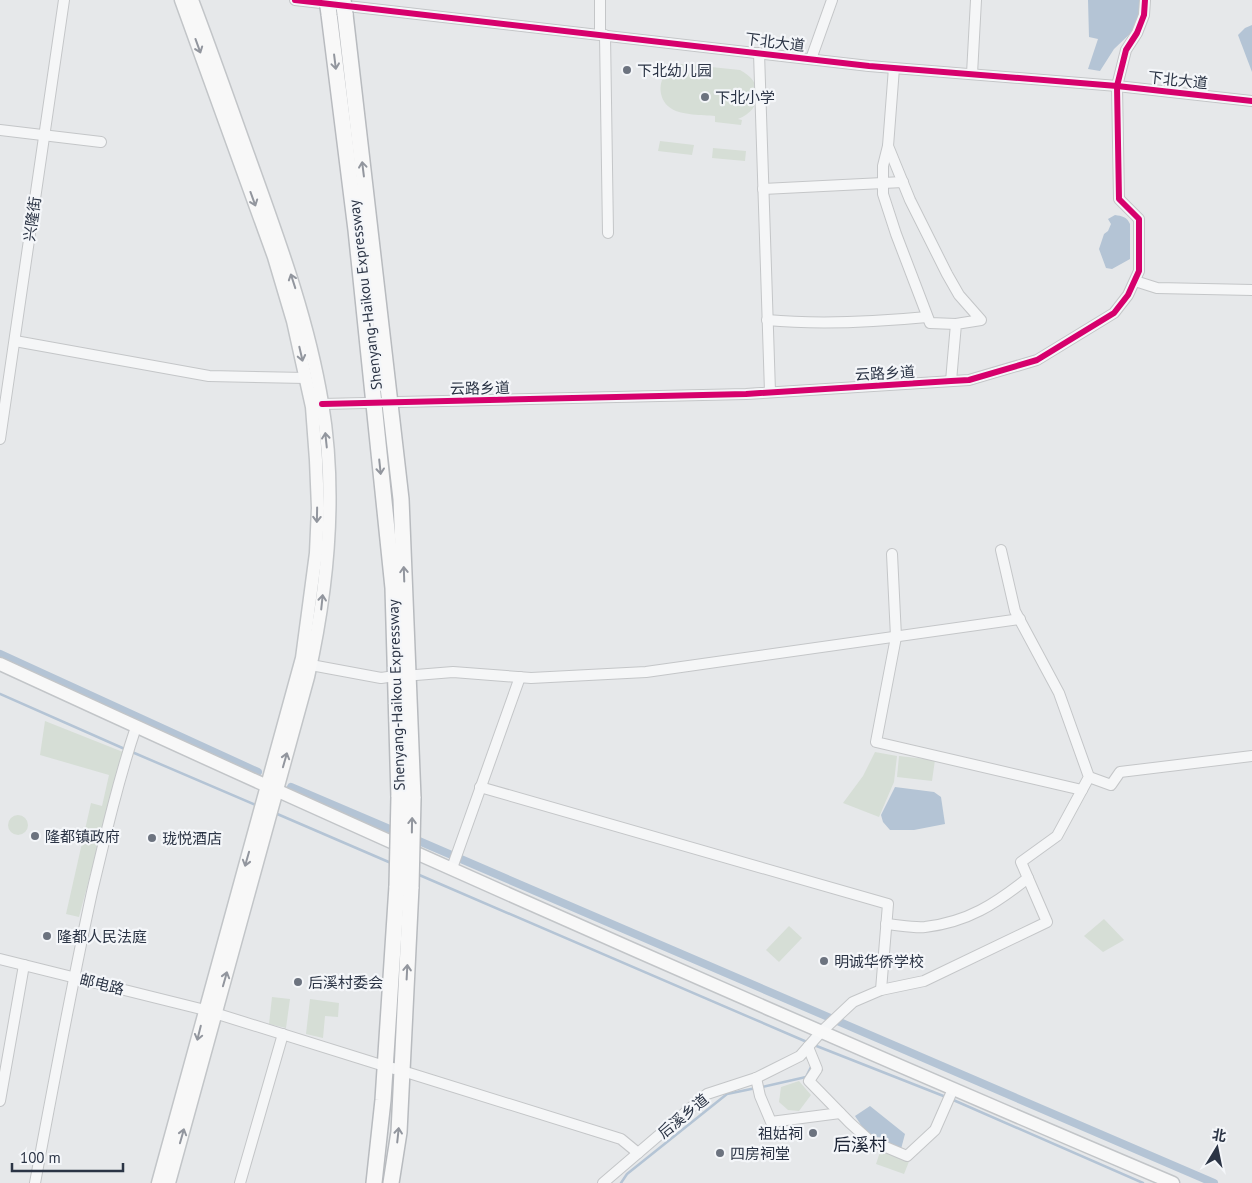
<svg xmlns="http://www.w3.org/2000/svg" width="1252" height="1183" viewBox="0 0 1252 1183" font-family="'PT Sans','Noto Sans SC',sans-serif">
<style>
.green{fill:#d6ded6}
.water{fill:#b4c4d5}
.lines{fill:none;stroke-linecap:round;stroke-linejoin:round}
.stream{stroke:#b4c4d5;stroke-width:2.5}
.canal{stroke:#b4c4d5;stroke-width:8}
.minor-casing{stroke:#c4c6c8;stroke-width:12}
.major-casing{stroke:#c2c5c8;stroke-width:15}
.highway-casing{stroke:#b8bbbf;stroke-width:18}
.minor{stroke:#f5f6f7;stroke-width:10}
.major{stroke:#f8f8f8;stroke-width:12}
.highway{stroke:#f8f8f8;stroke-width:15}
.highway-bridge-casing{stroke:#b8bbbf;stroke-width:18;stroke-linecap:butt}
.highway-bridge{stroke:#f8f8f8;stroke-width:15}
.cycleway-casing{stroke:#f4f6f9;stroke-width:9}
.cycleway{stroke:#d6006c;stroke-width:6}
.oneway{stroke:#92969e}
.poi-dot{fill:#6c737f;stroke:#f4f6f9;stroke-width:2}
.labels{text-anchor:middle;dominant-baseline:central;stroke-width:4.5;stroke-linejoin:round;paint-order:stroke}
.street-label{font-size:15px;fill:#2b3445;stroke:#f4f6f9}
.poi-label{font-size:15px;fill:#2b3445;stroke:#f4f6f9;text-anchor:start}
.quarter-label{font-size:18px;fill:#1d2536;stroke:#f4f6f9}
</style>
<rect width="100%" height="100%" fill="#e6e8ea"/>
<g class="green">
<path d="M682 64 740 70C764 82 764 109 738 119L742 120 741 125 715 122V116C703 115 681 115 672 109 658 101 657 81 668 71 672 67 677 66 682 64Z"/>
<polygon points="660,141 694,145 692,155 658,151"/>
<polygon points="713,148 746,151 745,161 712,158"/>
<polygon points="45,721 123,752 79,917 66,914 91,803 102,806 109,775 40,755"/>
<polygon points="875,752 897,756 894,782 879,817 843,803 863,776"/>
<polygon points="899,756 935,760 932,781 897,777"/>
<circle cx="18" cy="825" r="10"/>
<polygon points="1104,919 1124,940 1103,952 1084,936"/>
<polygon points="789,926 802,938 779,962 766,950"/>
<polygon points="272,997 290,999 286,1028 269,1024"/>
<polygon points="310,999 339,1003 338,1017 325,1016 323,1038 306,1034"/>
<polygon points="799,1081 811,1095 799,1111 788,1110 779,1102 781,1087"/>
<polygon points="881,1149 910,1159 904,1174 876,1164"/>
</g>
<g class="water">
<polygon points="1088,0 1140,0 1139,15 1134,30 1114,49 1100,71 1088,69 1098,39 1089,37"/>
<polygon points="1252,25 1252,72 1238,35 1245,28"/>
<path d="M1115 215C1122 216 1127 217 1130 224V259L1112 269 1106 268 1099 249 1104 234 1108 231 1111 224 1108 219Z"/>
<polygon points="895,787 934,792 941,797 945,824 914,830 890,830 883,822 881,815"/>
<polygon points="870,1106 905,1134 901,1149 867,1134 855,1116"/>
</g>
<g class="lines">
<g class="stream">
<polyline points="0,694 127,750"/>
<polyline points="132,752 258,806"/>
<polyline points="275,813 391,863"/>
<polyline points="417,874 807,1042"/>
<polyline points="814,1045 946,1097"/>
<polyline points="762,1087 806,1077 812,1065"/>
<polyline points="951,1099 1143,1183"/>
<polyline points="621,1183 627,1174 727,1094 756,1088"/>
</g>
<g class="canal">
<polyline points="0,654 258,772"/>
<polyline points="291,787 399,833"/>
<polyline points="412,838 1214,1183"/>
</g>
<g class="minor-casing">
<g id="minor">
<polyline points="295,0 869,66 1117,86 1252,101"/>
<polyline points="600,0 600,34"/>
<polyline points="605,35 608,233"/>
<polyline points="759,53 770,392"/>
<polyline points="811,59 832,0"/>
<polyline points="894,68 888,146 910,200 947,274 959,295 981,320 956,324 951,381"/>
<polyline points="972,74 976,0"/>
<polyline points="0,130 101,142"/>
<polyline points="888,146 883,166 883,194 896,234 930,323 956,324"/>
<polyline points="763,189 903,182"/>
<polyline points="1135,281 1157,288 1252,290"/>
<path d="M767 320C820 325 875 322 927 317"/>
<polyline points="15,341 209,376 306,378"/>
<polyline points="398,402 746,394 969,380 1037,360 1114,313 1128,295 1139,271 1139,219 1119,199 1117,86 1126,50 1137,33 1144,15 1145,0"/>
<polyline points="322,404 366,403"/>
<polyline points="0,439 64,0"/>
<polyline points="892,554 896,637 876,742 1082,790"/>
<polyline points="311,665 381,678 388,677"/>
<polyline points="416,675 453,672 531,678 646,672 1020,619"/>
<polyline points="1089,777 1111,785 1120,772 1252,756"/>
<polyline points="480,787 888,904 881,990"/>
<polyline points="452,868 520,677"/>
<path d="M886 924C899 925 913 928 925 927 968 922 995 904 1028 878"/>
<polyline points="0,959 205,1010 378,1064"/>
<polyline points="808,1047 817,1069 809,1081 850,1123 869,1140 907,1156 935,1130 953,1089"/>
<polyline points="393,1068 394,1069"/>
<polyline points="409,1073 621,1139 638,1153"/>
<polyline points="756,1078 760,1096 771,1122 840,1113"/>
<polyline points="0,1101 24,965"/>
<path d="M35 1183C53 1086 71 989 92 892 105 837 118 781 136 727"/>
<polyline points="240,1183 283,1034"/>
<polyline points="603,1183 707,1094 756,1078 800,1056 821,1032 853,1002 881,990 924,981 1047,922 1021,862 1057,836 1089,777 1059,693 1015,611 1001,550"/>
</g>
</g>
<g class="major-casing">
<g id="major">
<path d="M0 664C388 843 780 1016 1173 1183"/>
<polyline points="158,1183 302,658 316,553 318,508 316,460 312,407 293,321 274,257 181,0"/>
<path d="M169 1183 308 677C328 588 337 493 322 403 309 324 282 249 255 174 234 116 214 58 192 0"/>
</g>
</g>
<g class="highway-casing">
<g id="highway">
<polyline points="329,14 356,230 393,588 399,797"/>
<polyline points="345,14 401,499 413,798"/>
<polyline points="374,1183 383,1100 397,886"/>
<polyline points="391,1183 399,1132 411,887"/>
</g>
</g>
<use href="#minor" class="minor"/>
<use href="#major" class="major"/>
<use href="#highway" class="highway"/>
<g class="highway-bridge-casing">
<g id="highway-bridge">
<polyline points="327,0 329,14"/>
<polyline points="343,0 345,14"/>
<polyline points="397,886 399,797"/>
<polyline points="411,887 413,798"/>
</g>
</g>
<use href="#highway-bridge" class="highway-bridge"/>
<g class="cycleway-casing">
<g id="cycleway">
<polyline points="295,0 869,66 1117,86 1252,101"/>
<polyline points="322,404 746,394 951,381 969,380 1037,360 1114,313 1128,295 1139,271 1139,219 1119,199 1117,86 1126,50 1137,33 1144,15 1145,0"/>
</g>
</g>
<use href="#cycleway" class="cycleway"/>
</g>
<defs><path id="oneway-shaft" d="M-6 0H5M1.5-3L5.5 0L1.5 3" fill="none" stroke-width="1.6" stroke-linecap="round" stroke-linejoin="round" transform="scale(1.25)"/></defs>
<g class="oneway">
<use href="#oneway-shaft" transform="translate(198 46) rotate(70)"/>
<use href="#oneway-shaft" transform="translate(335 62) rotate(83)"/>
<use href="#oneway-shaft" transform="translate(363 169) rotate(-97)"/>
<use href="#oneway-shaft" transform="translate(253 199) rotate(70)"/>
<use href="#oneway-shaft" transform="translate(293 281) rotate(-108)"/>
<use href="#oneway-shaft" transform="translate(301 354) rotate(77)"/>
<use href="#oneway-shaft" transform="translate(326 440) rotate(-96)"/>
<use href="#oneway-shaft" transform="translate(380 467) rotate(84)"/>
<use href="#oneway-shaft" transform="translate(317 515) rotate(91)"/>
<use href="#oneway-shaft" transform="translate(404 574) rotate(-92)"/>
<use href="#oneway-shaft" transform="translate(322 602) rotate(-84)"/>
<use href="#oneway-shaft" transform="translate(285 760) rotate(-74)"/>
<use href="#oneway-shaft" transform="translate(412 825) rotate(-89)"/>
<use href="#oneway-shaft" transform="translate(247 859) rotate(106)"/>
<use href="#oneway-shaft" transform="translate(407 972) rotate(-87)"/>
<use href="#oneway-shaft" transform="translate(225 979) rotate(-74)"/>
<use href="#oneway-shaft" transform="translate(199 1033) rotate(104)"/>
<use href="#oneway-shaft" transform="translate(398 1135) rotate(-84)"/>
<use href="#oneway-shaft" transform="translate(182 1136) rotate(-74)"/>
</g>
<g class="poi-dot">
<circle cx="627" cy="70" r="5"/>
<circle cx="705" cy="97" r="5"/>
<circle cx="35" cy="836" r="5"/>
<circle cx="152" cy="838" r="5"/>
<circle cx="47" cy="936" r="5"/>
<circle cx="824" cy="961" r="5"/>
<circle cx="298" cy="982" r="5"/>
<circle cx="813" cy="1133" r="5"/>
<circle cx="720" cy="1153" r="5"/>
</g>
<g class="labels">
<g class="street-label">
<text transform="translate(775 42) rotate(7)">下北大道</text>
<text transform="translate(1178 80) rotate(6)">下北大道</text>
<text transform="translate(32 219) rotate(-82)">兴隆街</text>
<text transform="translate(365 295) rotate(-97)">Shenyang-Haikou Expressway</text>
<text transform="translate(885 373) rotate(-3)">云路乡道</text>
<text transform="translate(480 388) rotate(-1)">云路乡道</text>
<text transform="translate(396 695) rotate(-92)">Shenyang-Haikou Expressway</text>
<text transform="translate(102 984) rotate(14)">邮电路</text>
<text transform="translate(683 1116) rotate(-39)">后溪乡道</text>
</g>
<g class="poi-label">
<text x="637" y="70">下北幼儿园</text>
<text x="715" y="97">下北小学</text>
<text x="45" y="836">隆都镇政府</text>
<text x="162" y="838">珑悦酒店</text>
<text x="57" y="936">隆都人民法庭</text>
<text x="834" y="961">明诚华侨学校</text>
<text x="308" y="982">后溪村委会</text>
<text x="803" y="1133" text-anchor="end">祖姑祠</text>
<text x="730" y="1153">四房祠堂</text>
</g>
<g class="quarter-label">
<text x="860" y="1144">后溪村</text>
</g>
</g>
<g transform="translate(1217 1148) rotate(10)" stroke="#f4f6f9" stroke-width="4" paint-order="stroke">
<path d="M0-4L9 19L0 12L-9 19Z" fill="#2b3445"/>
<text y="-8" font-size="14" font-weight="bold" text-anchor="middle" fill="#2b3445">北</text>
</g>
<path d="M12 1163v8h111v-8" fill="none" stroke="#2b3445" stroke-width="2.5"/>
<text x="20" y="1163" font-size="15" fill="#2b3445" stroke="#f4f6f9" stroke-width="4" paint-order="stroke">100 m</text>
</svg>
